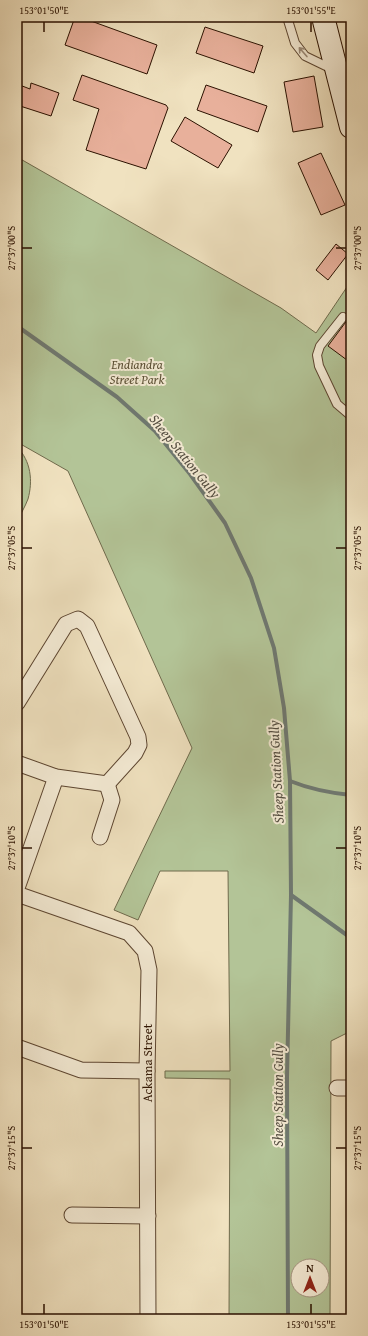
<svg xmlns="http://www.w3.org/2000/svg" width="368" height="1336" viewBox="0 0 368 1336" font-family="'Gentium Book Plus',serif">
<style>
.green{fill:#b3c497;stroke:#6f6a4c;fill-rule:evenodd}
.lines{fill:none;stroke-linecap:round;stroke-linejoin:round}
.stream{stroke:#6f7870;stroke-width:4}
.building{fill:#e8b09b;stroke:#2b1100}
.lane-casing{stroke:#5c4530;stroke-width:10}
.street-casing{stroke:#5c4530;stroke-width:17}
.secondary-casing{stroke:#2b1100;stroke-width:24}
.lane{stroke:#f5ecd6;stroke-width:8}
.street{stroke:#f5ecd6;stroke-width:15}
.secondary{stroke:#f5ecd6;stroke-width:22}
.oneway{stroke:#9a8976}
.ticks{fill:none;stroke:#2b1100;stroke-width:1.5}
.labels{text-anchor:middle;dominant-baseline:central;stroke-width:4;stroke-linejoin:round;paint-order:stroke}
.park-label{font-size:13px;font-style:italic;fill:#5b5035;stroke:#f5ecd6}
.street-label{font-size:13px;fill:#2b1100;stroke:#f5ecd6}
.water-label{font-size:14px;font-style:italic;fill:#534d41;stroke:#f5ecd6}
.neatline{fill:none;stroke:#2b1100;stroke-width:1.5}
.ticks-label{font-size:10px;text-anchor:middle;fill:#2b1100}
</style>
<rect width="100%" height="100%" fill="#f0e2c0"/>
<filter id="stains"><feTurbulence type="fractalNoise" baseFrequency=".005" numOctaves="4"/><feColorMatrix values="0 0 0 0 .2 0 0 0 0 .09 0 0 0 0 .02 0 0 0 .5 -.17"/></filter>
<radialGradient id="worn" r=".72"><stop offset=".6" stop-color="#630" stop-opacity="0"/><stop offset="1" stop-color="#630" stop-opacity=".3"/></radialGradient>
<g class="green">
<path d="M17 157 281 308 316 333 351 281V1031L331 1041 330 1319H229L230 1079 165 1078V1071H230L228 871H160L138 920 114 910 192 748 68 471 17 442ZM298 1266H322V1290H298Z"/>
<path d="M17 447C31 461 33 481 28 499 25 507 20 515 17 522Z"/>
</g>
<g class="lines">
<g class="stream">
<polyline points="17,326 117,397 155,431 190,474 225,523 251,578 274,648 284,708 290,781 291,895 287,1077 288,1319"/>
<path d="M290 781C310 789 330 793 351 795"/>
<polyline points="291,895 351,938"/>
</g>
</g>
<g class="building">
<polygon points="75,17 80,17 157,45 147,74 65,45"/>
<polygon points="205,27 263,46 254,73 196,53"/>
<polygon points="82,75 166,105 168,108 146,169 86,150 99,109 73,100"/>
<polygon points="314,76 323,127 293,132 284,82"/>
<polygon points="31,83 59,93 51,116 17,105 17,84 30,89"/>
<polygon points="206,85 267,106 258,132 197,110"/>
<polygon points="185,117 232,145 218,168 171,141"/>
<polygon points="321,153 345,205 321,215 298,163"/>
<polygon points="336,244 348,254 328,280 316,270"/>
<polygon points="351,315 351,363 328,346"/>
</g>
<g class="lines">
<g class="lane-casing">
<g id="lane">
<polyline points="287,17 295,43 305,56 334,70"/>
<polyline points="343,317 320,346 317,355 319,366 337,404 351,416"/>
</g>
</g>
<g class="street-casing">
<g id="street">
<polyline points="17,703 66,624 78,619 87,626 138,737 139,745 135,753 107,784 56,777 17,763"/>
<polyline points="100,837 112,800 107,784"/>
<polyline points="17,888 56,777"/>
<polyline points="17,894 129,933 145,951 149,970 147,1071 148,1319"/>
<polyline points="17,1047 81,1070 147,1071"/>
<polyline points="337,1088 351,1088"/>
<polyline points="72,1215 148,1216"/>
</g>
</g>
<g class="secondary-casing">
<polyline id="secondary" points="323,17 351,127"/>
</g>
<use href="#lane" class="lane"/>
<use href="#street" class="street"/>
<use href="#secondary" class="secondary"/>
</g>
<defs><path id="oneway-shaft" d="M-6 0H5M1.5-3L5.5 0L1.5 3" fill="none" stroke-width="1.6" stroke-linecap="round" stroke-linejoin="round"/></defs>
<use class="oneway" href="#oneway-shaft" transform="translate(303 52) rotate(-131)"/>
<path class="ticks" d="M44 22V32M311 22V32M22 248H32M336 248H346M22 548H32M336 548H346M22 848H32M336 848H346M22 1148H32M336 1148H346M44 1304V1314M311 1304V1314"/>
<g class="labels">
<g class="park-label">
<text x="137" y="364">Endiandra<tspan x="137" dy="15">Street Park</tspan></text>
</g>
<g class="street-label">
<text transform="translate(147 1063) rotate(-90)">Ackama Street</text>
</g>
<g class="water-label">
<text transform="translate(185 456) rotate(51)">Sheep Station Gully</text>
<text transform="translate(276 772) rotate(-93)">Sheep Station Gully</text>
<text transform="translate(278 1095) rotate(-90)">Sheep Station Gully</text>
</g>
</g>
<rect width="368" height="1336" fill="none" stroke="#f0e2c0" stroke-width="44"/>
<g transform="translate(310 1278)"><circle r="19" fill="#f5ecd6" stroke="#a49480"/>
<path d="M0-3L7 15L0 10L-7 15Z" fill="#8f2418"/>
<text y="-6" font-size="11" font-weight="bold" text-anchor="middle" fill="#2b1100">N</text>
</g>
<rect x="22" y="22" width="324" height="1292" class="neatline"/>
<g class="ticks-label">
<text x="44" y="14">153°01'50"E</text>
<text x="311" y="14">153°01'55"E</text>
<text transform="translate(11 248) rotate(-90)" y="4">27°37'00"S</text>
<text transform="translate(357 248) rotate(-90)" y="4">27°37'00"S</text>
<text transform="translate(11 548) rotate(-90)" y="4">27°37'05"S</text>
<text transform="translate(357 548) rotate(-90)" y="4">27°37'05"S</text>
<text transform="translate(11 848) rotate(-90)" y="4">27°37'10"S</text>
<text transform="translate(357 848) rotate(-90)" y="4">27°37'10"S</text>
<text transform="translate(11 1148) rotate(-90)" y="4">27°37'15"S</text>
<text transform="translate(357 1148) rotate(-90)" y="4">27°37'15"S</text>
<text x="44" y="1328">153°01'50"E</text>
<text x="311" y="1328">153°01'55"E</text>
</g>
<rect width="100%" height="100%" filter="url(#stains)"/>
<rect width="100%" height="100%" fill="url(#worn)"/>
</svg>
